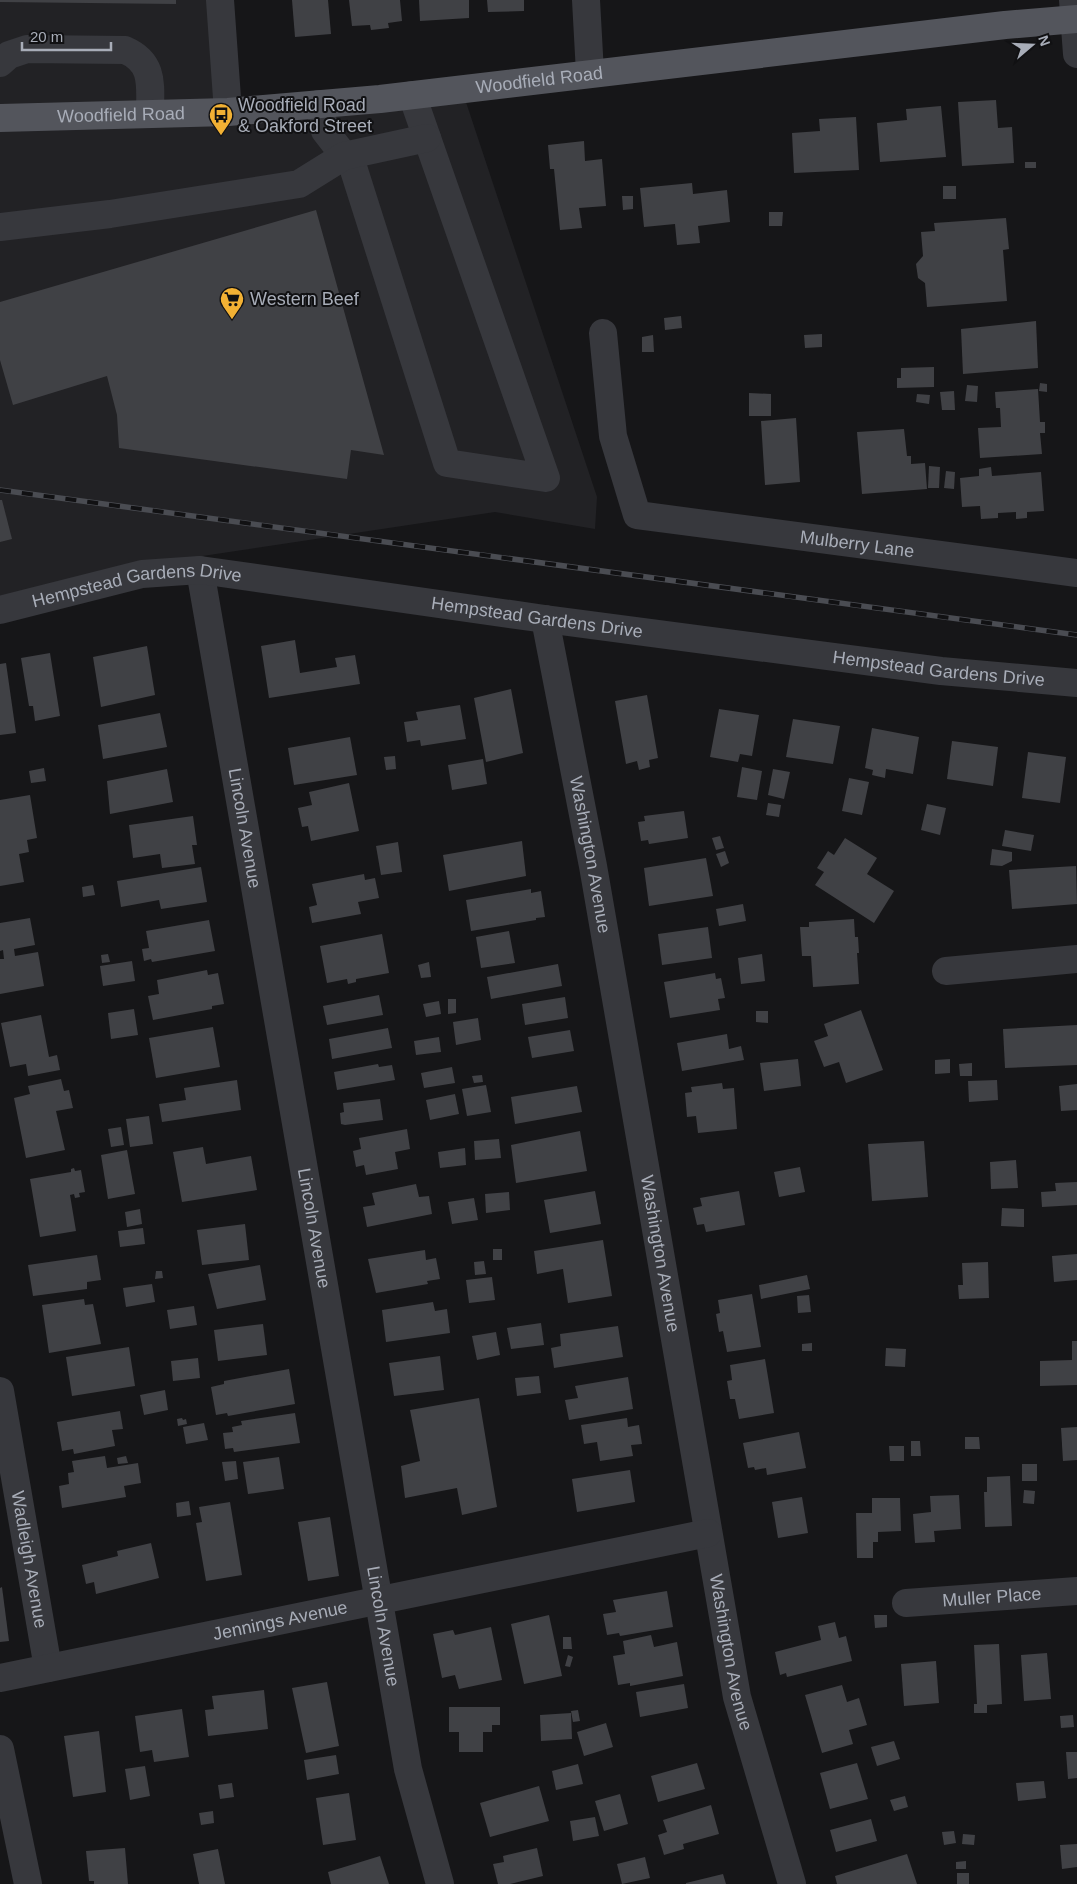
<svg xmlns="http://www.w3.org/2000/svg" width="1077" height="1884" viewBox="0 0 1077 1884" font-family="Helvetica,sans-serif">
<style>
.built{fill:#222225}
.building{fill:#404145}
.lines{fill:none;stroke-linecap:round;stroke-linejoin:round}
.minor{stroke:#37383d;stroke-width:28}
.major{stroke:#53555c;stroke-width:28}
.rail-casing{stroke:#4a4c52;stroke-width:5.5}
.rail{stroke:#111113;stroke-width:4;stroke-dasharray:11;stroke-linecap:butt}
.labels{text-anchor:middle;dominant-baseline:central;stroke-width:4;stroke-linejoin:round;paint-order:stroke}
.street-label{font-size:18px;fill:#a8adb8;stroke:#111113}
.poi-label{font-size:18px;fill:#a8adb8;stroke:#111113;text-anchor:start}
</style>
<rect width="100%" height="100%" fill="#161618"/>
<polygon class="built" points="0,0 225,0 234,108 460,84 597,497 595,529 495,512 169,561 0,603"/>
<g class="building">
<polygon points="0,0 176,0 176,4 0,2"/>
<polygon points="292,0 328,0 331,34 295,37"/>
<polygon points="349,0 400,0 402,21 388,23 389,28 371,30 370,25 352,26"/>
<polygon points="419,0 469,0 469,18 420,21"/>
<polygon points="487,0 524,0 524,11 488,12"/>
<polygon points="996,100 998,128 1012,127 1014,163 962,166 958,102"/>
<polygon points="941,106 946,157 880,162 877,123 907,120 906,109"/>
<polygon points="856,117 859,170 794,173 792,133 820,131 819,119"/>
<polygon points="584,141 585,161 602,159 606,206 579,208 582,228 560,230 554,169 550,169 548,145"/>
<rect x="1025" y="162" width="11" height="6"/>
<polygon points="692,183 693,194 727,190 730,222 698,226 700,243 677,245 675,224 644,227 640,188"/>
<rect x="943" y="186" width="13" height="13"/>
<polygon points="622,196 633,196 633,209 623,210"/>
<polygon points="316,210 384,455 351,450 347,479 119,448 117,415 107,376 13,405 0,360 0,302"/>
<polygon points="769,212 783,212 782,226 769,226"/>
<polygon points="1006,218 1009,249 1003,250 1007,301 927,307 925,283 918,278 916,264 923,256 921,232 935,231 934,223"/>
<polygon points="681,316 682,328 665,330 664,318"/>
<polygon points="1036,321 1038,368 963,374 961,329"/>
<polygon points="822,334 822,347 805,348 804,335"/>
<polygon points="653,335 654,352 642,352 642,337"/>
<polygon points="934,367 934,387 897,388 897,378 901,378 901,368"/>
<polygon points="1040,383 1047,384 1047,392 1039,391"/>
<polygon points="967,385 978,386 977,402 965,401"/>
<polygon points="1038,389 1040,422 1045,422 1045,433 1040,433 1042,454 980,458 978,428 1001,427 1000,408 996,408 995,392"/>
<polygon points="954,391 955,410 942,410 940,392"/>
<polygon points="749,393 771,394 771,416 749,416"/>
<polygon points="917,394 930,395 929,404 916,402"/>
<polygon points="796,418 800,482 765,485 761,421"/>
<polygon points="904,429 907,456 911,456 911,464 925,463 927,489 862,494 857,432"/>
<polygon points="929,466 940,467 939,488 928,488"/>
<polygon points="991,467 992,476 1041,472 1044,511 1027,512 1027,518 1016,519 1016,512 998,513 998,518 981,519 980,506 962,507 960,478 979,476 979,469"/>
<polygon points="946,471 955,472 954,489 944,488"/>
<polygon points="0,500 2,500 12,539 0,542"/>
<polygon points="295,640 300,673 337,667 335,658 355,655 360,684 269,698 261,646"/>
<polygon points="147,646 155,695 101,707 93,657"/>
<polygon points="50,653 60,716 35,721 33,706 29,706 21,658"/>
<polygon points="6,663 16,733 0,735 0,664"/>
<polygon points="511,689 523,753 486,762 474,698"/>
<polygon points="647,695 658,758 649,760 650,767 639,770 637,761 626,764 615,701"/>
<polygon points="460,705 466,739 421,746 420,740 407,742 404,722 418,720 416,712"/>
<polygon points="719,709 759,715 752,756 740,754 738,762 710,757"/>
<polygon points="160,713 167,747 103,759 98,725"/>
<polygon points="793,719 840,726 833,764 786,757"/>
<polygon points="872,728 919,737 913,774 886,769 885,778 872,775 873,770 865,768"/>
<polygon points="350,737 357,775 294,785 288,748"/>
<polygon points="952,741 998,747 993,786 947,779"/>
<polygon points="1028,752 1066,757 1060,803 1022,798"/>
<polygon points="395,756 396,769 386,770 384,757"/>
<polygon points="483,759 487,784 452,790 448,765"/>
<polygon points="742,767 762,771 757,800 737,797"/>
<polygon points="44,768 46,781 31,783 29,771"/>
<polygon points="167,769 173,802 110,814 107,781"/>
<polygon points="773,769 790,772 784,799 768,795"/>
<polygon points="849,778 869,782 862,815 842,811"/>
<polygon points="349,783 359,831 311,841 308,826 302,827 298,808 312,805 309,792"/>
<polygon points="30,795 37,838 27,840 29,852 19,854 24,882 0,886 0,800"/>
<polygon points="768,803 781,805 779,817 766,815"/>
<polygon points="927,804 946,808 940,835 921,830"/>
<polygon points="684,811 688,838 649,844 648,840 641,841 638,822 645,821 644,816"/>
<polygon points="193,816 197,845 192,845 195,864 162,868 160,854 133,858 129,825"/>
<polygon points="1005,830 1034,835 1031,851 1002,846"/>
<polygon points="720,836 724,848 716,850 712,838"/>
<polygon points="845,838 877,858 867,874 894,891 874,923 815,885 824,872 817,868 828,851 834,855"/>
<polygon points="522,841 526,876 449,891 443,855"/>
<polygon points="398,842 402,872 381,875 376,846"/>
<polygon points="992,849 1012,852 1012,861 1002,866 990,865"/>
<polygon points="725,851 729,863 721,867 716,854"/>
<polygon points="706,858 713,896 649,906 644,868"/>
<polygon points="1076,866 1077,904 1012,909 1009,870"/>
<polygon points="201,867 207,902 161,909 159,900 121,907 117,881"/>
<polygon points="364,874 365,880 375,878 379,898 358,902 361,914 312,923 309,907 317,905 312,884"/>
<polygon points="93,885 95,895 83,897 82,887"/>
<polygon points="531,889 531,893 541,891 545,917 536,918 536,920 471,931 466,900"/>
<polygon points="743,904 746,921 719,926 716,909"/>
<polygon points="30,918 35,945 14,949 15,956 38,952 44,986 0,994 0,959 4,959 3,950 0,951 0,923"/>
<polygon points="854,919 855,937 858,937 859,953 857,953 859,984 813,987 811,956 802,956 800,927 809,927 809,922"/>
<polygon points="209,920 215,951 152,962 151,959 144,961 142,949 149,948 146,931"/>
<polygon points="708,927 712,958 662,965 658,934"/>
<polygon points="509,931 515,963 481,968 476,937"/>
<polygon points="382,934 389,973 356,979 356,982 348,984 347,979 327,983 320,946"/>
<polygon points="108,954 110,962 102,963 101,955"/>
<polygon points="762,954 765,981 741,984 738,958"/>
<polygon points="132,961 135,981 103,986 100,966"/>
<polygon points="429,962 431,977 421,978 418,965"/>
<polygon points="558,964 562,986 491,999 487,977"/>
<polygon points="207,970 208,975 218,973 224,1004 212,1006 212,1009 153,1020 148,996 159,994 157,980"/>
<polygon points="715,973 716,979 721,978 725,998 718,999 720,1010 670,1018 664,982"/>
<polygon points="379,995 383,1015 327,1025 323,1006"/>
<polygon points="565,997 568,1018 525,1025 522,1004"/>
<polygon points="448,999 456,999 456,1013 448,1014"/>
<polygon points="439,1001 441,1014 426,1017 423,1004"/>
<polygon points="134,1009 138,1035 111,1039 108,1013"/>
<polygon points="861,1010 883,1070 846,1083 839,1062 824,1067 814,1041 828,1036 824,1024"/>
<polygon points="756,1011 768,1011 768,1023 756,1022"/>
<polygon points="41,1015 49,1057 57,1055 60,1070 28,1076 26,1064 10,1067 1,1023"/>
<polygon points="478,1018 481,1040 456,1045 453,1022"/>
<polygon points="1077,1025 1077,1065 1005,1068 1003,1029"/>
<polygon points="213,1027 220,1067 156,1078 149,1038"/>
<polygon points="388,1028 392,1048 332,1059 329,1039"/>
<polygon points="570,1030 574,1051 532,1058 528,1037"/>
<polygon points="727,1034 729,1049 741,1046 744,1060 682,1071 677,1043"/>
<polygon points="439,1037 441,1052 416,1055 414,1041"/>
<polygon points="798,1059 801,1086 764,1091 760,1063"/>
<polygon points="950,1059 950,1073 935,1074 935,1060"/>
<polygon points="972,1063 972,1076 960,1076 959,1064"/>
<polygon points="378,1064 379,1067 392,1065 395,1080 337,1090 334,1072"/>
<polygon points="452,1067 455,1083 424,1088 421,1073"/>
<polygon points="482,1075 483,1082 474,1083 472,1076"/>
<polygon points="61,1079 64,1091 69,1090 73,1108 56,1111 65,1150 26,1158 14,1098 30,1094 28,1086"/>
<polygon points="237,1080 241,1110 162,1122 159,1104 186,1100 184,1088"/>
<polygon points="997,1080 998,1100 969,1102 968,1081"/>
<polygon points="722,1083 723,1089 734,1088 737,1129 698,1133 696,1116 687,1117 685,1093 692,1092 691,1087"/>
<polygon points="1077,1084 1077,1110 1061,1111 1059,1086"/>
<polygon points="486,1085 491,1112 467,1116 462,1089"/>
<polygon points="577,1086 582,1112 515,1124 511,1097"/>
<polygon points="455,1094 459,1114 430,1120 426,1100"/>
<polygon points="380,1099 383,1120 345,1125 341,1124 340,1113 344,1112 343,1103"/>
<polygon points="149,1116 153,1144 130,1147 126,1119"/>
<polygon points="121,1127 124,1145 111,1147 108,1129"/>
<polygon points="407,1129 410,1149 395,1152 398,1169 366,1175 364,1165 356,1167 353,1151 361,1149 359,1138"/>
<polygon points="580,1131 587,1171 516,1183 511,1145"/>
<polygon points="499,1139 501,1158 475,1160 474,1141"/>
<polygon points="924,1141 928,1197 872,1201 868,1144"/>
<polygon points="203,1147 206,1164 251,1156 257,1190 182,1202 173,1152"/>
<polygon points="465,1148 466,1165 440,1168 438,1152"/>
<polygon points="127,1150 135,1194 108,1199 101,1155"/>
<polygon points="1016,1160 1018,1188 991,1189 990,1162"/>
<polygon points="800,1167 805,1192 779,1197 774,1172"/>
<polygon points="74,1168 75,1171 81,1170 85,1192 79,1193 80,1197 75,1198 74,1194 70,1195 76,1231 40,1237 30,1179 71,1172 71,1169"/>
<polygon points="1077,1182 1077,1205 1042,1207 1041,1192 1056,1191 1055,1183"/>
<polygon points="416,1184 419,1197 429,1196 432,1214 367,1227 363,1207 375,1205 372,1193"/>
<polygon points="595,1191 601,1224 550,1233 544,1200"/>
<polygon points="739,1191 745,1225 706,1232 704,1224 697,1225 693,1208 702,1206 700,1198"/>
<polygon points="509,1192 510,1210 486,1213 485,1194"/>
<polygon points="474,1198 478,1220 452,1224 448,1202"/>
<polygon points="1002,1208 1024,1209 1024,1227 1001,1226"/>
<polygon points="140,1209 142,1224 127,1227 125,1212"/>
<polygon points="245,1224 249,1260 202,1265 197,1230"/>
<polygon points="143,1228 145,1244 120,1247 118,1231"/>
<polygon points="603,1240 612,1296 568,1303 563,1269 537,1274 534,1251"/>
<rect x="493" y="1249" width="9" height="11"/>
<polygon points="425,1250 426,1260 436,1258 440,1279 427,1281 428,1284 376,1293 368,1259"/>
<polygon points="1077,1254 1077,1280 1054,1282 1052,1256"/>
<polygon points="97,1255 101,1280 87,1282 87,1289 33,1296 28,1265"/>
<polygon points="484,1261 486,1274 475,1275 474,1262"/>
<polygon points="988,1262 989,1298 959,1299 958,1285 963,1285 962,1263"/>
<polygon points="260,1265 266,1300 217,1309 208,1274"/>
<polygon points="156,1271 162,1271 163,1278 155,1279"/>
<polygon points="807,1275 810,1289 761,1299 759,1285"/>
<polygon points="492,1277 495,1300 469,1303 466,1280"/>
<polygon points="152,1284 155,1302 126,1307 123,1288"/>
<polygon points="752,1294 761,1347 727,1352 723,1331 719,1332 716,1314 720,1313 718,1300"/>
<polygon points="809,1295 811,1312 798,1313 797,1296"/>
<polygon points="84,1299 85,1305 93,1304 101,1344 49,1353 42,1305"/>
<polygon points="433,1302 435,1311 447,1309 450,1333 386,1342 382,1310"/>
<polygon points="194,1306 197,1325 170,1329 167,1310"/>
<polygon points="541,1323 544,1345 511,1349 507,1328"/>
<polygon points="263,1324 267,1355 218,1361 214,1330"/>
<polygon points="618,1326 623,1357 554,1368 551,1348 561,1346 560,1334"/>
<polygon points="496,1332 500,1355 477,1360 472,1336"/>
<polygon points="1072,1341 1077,1341 1077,1385 1040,1386 1040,1361 1072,1360"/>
<polygon points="812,1343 812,1351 802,1351 802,1344"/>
<polygon points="129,1347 135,1386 72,1396 66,1357"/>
<polygon points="886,1348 906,1349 905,1367 885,1366"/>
<polygon points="440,1356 444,1390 394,1396 389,1363"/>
<polygon points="198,1358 200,1378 173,1381 171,1361"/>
<polygon points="765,1359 774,1413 739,1419 735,1399 730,1399 727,1381 732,1380 730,1365"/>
<polygon points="289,1369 295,1404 228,1416 227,1413 216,1415 211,1387 224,1384 224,1381"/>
<polygon points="539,1376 541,1393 517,1396 515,1378"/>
<polygon points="628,1377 633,1409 569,1420 565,1400 578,1398 575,1386"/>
<polygon points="165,1390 168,1410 144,1415 140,1395"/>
<polygon points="479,1398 497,1507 462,1515 457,1488 405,1498 401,1466 420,1461 410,1410"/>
<polygon points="120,1411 123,1429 112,1430 115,1446 74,1454 73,1449 62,1451 57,1422"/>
<polygon points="295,1413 300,1443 234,1452 233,1448 225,1449 223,1433 233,1432 232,1427 242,1425 241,1421"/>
<polygon points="182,1418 183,1420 186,1419 187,1424 178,1426 177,1419"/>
<polygon points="627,1418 628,1427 639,1425 642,1444 631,1445 633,1456 600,1461 597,1442 584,1444 581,1425"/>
<polygon points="204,1423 208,1440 186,1444 183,1427"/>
<polygon points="1077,1427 1077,1460 1063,1461 1061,1428"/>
<polygon points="799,1432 806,1468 767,1475 766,1468 755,1470 754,1467 748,1468 743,1443"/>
<polygon points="965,1437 979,1437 980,1449 965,1449"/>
<polygon points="911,1441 920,1441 921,1456 911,1456"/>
<polygon points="889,1446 904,1446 904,1461 890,1461"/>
<polygon points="105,1456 107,1468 138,1463 141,1483 124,1486 126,1497 62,1508 59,1486 69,1484 68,1473 74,1472 72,1461"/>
<polygon points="126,1456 128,1463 118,1464 117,1458"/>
<polygon points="279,1457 284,1489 248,1494 243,1462"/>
<polygon points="236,1461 238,1479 225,1481 222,1462"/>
<rect x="1022" y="1464" width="15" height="17"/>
<polygon points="630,1470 635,1502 577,1512 572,1479"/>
<polygon points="1010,1476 1012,1526 985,1527 984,1492 987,1492 987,1477"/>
<polygon points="1024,1490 1035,1491 1034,1504 1023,1503"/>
<polygon points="959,1495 961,1529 934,1531 935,1542 915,1543 913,1514 931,1512 930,1496"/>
<polygon points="802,1497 808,1533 778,1538 772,1502"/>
<polygon points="872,1498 900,1498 901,1531 878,1532 878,1542 873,1542 873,1558 857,1558 856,1513 872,1513"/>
<polygon points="189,1501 191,1515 177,1517 176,1503"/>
<polygon points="230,1502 242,1575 206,1581 196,1523 202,1522 199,1507"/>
<polygon points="330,1517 339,1576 308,1581 298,1522"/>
<polygon points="151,1543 159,1578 96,1594 94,1582 86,1584 82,1565 118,1556 117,1551"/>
<polygon points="2,1587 9,1641 0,1642 0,1588"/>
<polygon points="667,1591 673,1627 620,1636 619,1633 607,1635 603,1614 616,1612 613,1600"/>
<polygon points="549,1615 562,1676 524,1684 511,1624"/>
<polygon points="874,1615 887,1615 887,1627 875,1628"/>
<polygon points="835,1622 839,1638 846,1636 852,1661 787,1677 786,1673 780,1675 775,1652 821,1640 818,1626"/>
<polygon points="491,1627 502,1680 459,1689 455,1675 442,1678 433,1634 453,1630 455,1635"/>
<polygon points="651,1635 654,1647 677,1642 683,1676 630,1686 630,1683 618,1685 613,1656 625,1654 623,1641"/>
<polygon points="563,1637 571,1637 572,1649 563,1649"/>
<polygon points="999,1644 1002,1704 987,1705 987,1713 974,1713 974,1704 977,1704 974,1645"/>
<polygon points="1047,1653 1051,1699 1024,1701 1021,1655"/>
<polygon points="568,1655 573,1657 570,1667 565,1666"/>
<polygon points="936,1661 939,1703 904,1706 901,1664"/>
<polygon points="327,1682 339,1746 306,1753 292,1688"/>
<polygon points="684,1684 688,1708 640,1717 636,1692"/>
<polygon points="842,1685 847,1702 859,1698 867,1725 849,1730 853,1744 822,1753 805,1695"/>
<polygon points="264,1690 268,1729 208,1736 205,1710 214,1709 212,1696"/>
<polygon points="449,1707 500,1707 500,1725 492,1725 492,1732 483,1732 483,1752 459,1752 459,1732 449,1732"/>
<polygon points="182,1709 189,1757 154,1762 152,1750 140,1752 135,1716"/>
<polygon points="578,1710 580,1721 573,1722 571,1711"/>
<polygon points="571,1713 572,1739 541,1741 540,1715"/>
<polygon points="1073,1715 1074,1727 1061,1728 1060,1716"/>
<polygon points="606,1723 613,1747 584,1756 577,1732"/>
<polygon points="99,1731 106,1792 73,1797 64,1736"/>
<polygon points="894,1741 900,1759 877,1766 871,1747"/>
<polygon points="1066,1752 1077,1752 1077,1778 1068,1779"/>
<polygon points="336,1755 339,1774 307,1780 304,1760"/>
<polygon points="697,1763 705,1789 658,1802 651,1776"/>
<polygon points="857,1763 868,1799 830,1809 820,1773"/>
<polygon points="578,1764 583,1784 556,1790 552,1771"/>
<polygon points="145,1766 150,1796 130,1800 125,1769"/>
<polygon points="1044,1781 1046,1798 1018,1801 1016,1783"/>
<polygon points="232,1783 234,1797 220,1799 218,1785"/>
<polygon points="539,1786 549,1821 490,1837 480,1803"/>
<polygon points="349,1793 356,1840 323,1845 316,1798"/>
<polygon points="620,1794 628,1824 604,1831 595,1801"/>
<polygon points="905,1796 908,1807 894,1811 890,1800"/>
<polygon points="711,1805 719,1834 683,1844 684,1849 664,1855 658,1835 667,1832 663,1820"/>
<polygon points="213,1811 214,1823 201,1825 199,1813"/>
<polygon points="595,1817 599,1836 573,1841 570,1821"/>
<polygon points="871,1819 877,1841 836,1852 830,1830"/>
<polygon points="954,1831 956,1843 944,1845 942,1832"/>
<polygon points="963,1834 975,1835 974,1845 962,1844"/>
<polygon points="1077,1844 1077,1867 1062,1869 1060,1845"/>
<polygon points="125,1848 128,1884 94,1884 94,1881 89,1881 86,1851"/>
<polygon points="537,1848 543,1876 510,1884 498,1884 493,1864 504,1862 503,1856"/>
<polygon points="218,1849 225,1884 199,1884 193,1854"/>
<polygon points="907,1854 917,1884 837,1884 835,1876"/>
<polygon points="380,1856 389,1884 331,1884 328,1872"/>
<polygon points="645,1857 650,1878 622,1884 617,1864"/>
<polygon points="966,1861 966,1869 956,1869 956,1862"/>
<rect x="957" y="1873" width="12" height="11"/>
<polygon points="723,1874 726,1884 686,1884 686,1883"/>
</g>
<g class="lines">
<g class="minor">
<polyline points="220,0 228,112"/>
<polyline points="586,0 590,73"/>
<polyline points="1073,0 1077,54"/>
<path d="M0 63 9 55 27 49 125 50C155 63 150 86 150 114"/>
<polyline points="319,104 325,131 353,167 447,463 546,478 412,95"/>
<polyline points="0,227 110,214 299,184 344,156 427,138"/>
<path id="s1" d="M603 333 613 436 637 515 1077 573"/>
<path id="s2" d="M200 570 408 1769 440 1884"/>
<path id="s3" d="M0 610 142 574 200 570 545 619 941 671 1077 683"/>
<path id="s4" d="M545 619 593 866 737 1697 792 1884"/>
<polyline points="946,971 1077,959"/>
<path id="s5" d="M0 1391 48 1668"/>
<path id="s6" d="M906 1603 1077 1591"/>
<path id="s7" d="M0 1678 708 1533"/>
<polyline points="0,1749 28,1884"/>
</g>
<path class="major" id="s8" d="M0 118 228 112 380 99 1005 25 1077 19"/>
<g class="rail-casing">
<polyline id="rail" points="0,490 1077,635"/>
</g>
<use href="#rail" class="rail"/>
</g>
<defs>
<g id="bus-pin" transform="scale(1.25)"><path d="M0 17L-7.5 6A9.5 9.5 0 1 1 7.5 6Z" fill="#f2b134" stroke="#111113"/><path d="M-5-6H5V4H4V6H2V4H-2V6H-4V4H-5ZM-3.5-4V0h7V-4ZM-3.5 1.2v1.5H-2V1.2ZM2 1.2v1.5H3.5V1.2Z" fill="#111"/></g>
<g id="supermarket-pin" transform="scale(1.25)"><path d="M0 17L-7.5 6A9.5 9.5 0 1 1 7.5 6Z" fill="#f2b134" stroke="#111113"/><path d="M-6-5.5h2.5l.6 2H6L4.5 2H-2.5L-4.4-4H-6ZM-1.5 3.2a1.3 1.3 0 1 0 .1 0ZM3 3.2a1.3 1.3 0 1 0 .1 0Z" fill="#111"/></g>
</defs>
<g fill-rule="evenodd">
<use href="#bus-pin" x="221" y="115"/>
<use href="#supermarket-pin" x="232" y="299"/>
</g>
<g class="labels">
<g class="street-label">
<text stroke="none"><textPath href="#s8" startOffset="541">Woodfield Road</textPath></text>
<text stroke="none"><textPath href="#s8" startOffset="121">Woodfield Road</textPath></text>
<text stroke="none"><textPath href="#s1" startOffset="408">Mulberry Lane</textPath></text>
<text stroke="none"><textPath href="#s3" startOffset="140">Hempstead Gardens Drive</textPath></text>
<text stroke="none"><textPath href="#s3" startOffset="545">Hempstead Gardens Drive</textPath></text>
<text stroke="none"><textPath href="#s3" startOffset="950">Hempstead Gardens Drive</textPath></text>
<text stroke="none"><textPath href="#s2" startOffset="262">Lincoln Avenue</textPath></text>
<text stroke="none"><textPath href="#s4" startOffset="240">Washington Avenue</textPath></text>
<text stroke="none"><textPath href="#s2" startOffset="668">Lincoln Avenue</textPath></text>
<text stroke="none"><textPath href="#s4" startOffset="645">Washington Avenue</textPath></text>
<text stroke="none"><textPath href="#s5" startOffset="171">Wadleigh Avenue</textPath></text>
<text stroke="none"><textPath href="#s6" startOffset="86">Muller Place</textPath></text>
<text stroke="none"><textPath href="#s7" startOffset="286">Jennings Avenue</textPath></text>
<text stroke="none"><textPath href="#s2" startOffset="1072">Lincoln Avenue</textPath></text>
<text stroke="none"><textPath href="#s4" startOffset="1050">Washington Avenue</textPath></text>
</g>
<g class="poi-label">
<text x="238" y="105">Woodfield Road<tspan x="238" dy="21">&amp; Oakford Street</tspan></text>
<text x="250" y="299">Western Beef</text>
</g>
</g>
<g transform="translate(1032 45) rotate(71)" stroke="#111113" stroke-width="4" paint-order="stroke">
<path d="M0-4L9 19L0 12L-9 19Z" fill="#a8adb8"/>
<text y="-8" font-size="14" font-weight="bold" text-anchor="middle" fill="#a8adb8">N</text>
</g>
<path d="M22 42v8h89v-8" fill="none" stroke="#a8adb8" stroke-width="2.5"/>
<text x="30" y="42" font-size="15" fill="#a8adb8" stroke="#111113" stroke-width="4" paint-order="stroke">20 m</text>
</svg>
